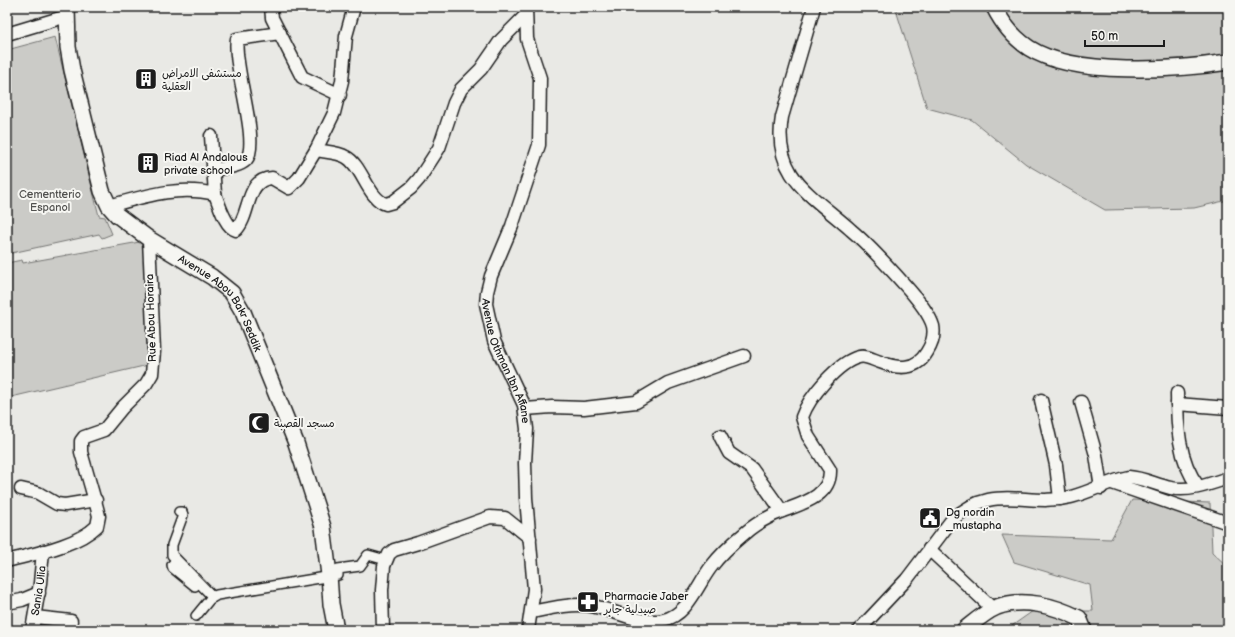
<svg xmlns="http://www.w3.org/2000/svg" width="1235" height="637" viewBox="0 0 1235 637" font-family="'Balsamiq Sans','Playpen Sans Arabic',sans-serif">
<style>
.green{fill:#cbcbc7;stroke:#747472}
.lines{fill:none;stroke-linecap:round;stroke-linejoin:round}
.pedestrian-casing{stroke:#1c1c1c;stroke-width:12}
.minor-casing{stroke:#1c1c1c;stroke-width:15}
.tertiary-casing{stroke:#1c1c1c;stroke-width:18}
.pedestrian{stroke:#f6f6f2;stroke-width:9}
.minor{stroke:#f6f6f2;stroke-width:12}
.tertiary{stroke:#f6f6f2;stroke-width:15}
.labels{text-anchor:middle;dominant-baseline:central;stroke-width:4;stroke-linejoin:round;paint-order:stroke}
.poi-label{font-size:11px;fill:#1c1c1c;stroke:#f6f6f2;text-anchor:start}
.park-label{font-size:11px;fill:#51514f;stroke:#f6f6f2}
.street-label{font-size:11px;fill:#1c1c1c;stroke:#f6f6f2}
</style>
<rect width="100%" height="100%" fill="#e9e9e5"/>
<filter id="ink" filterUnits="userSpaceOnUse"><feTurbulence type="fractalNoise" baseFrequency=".025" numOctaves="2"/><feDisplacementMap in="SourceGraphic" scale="8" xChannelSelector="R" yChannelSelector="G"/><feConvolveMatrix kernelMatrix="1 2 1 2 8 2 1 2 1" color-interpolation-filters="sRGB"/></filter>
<g filter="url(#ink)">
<g class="green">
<polygon points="895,7 1228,7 1228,200 1194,208 1105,210 1026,164 972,120 927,108"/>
<polygon points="55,37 99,216 105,217 112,234 102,238 99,234 7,254 7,50"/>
<polygon points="145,241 148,365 7,398 7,263 22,260 23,263"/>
<polygon points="1132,500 1210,503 1212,552 1228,567 1228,630 1006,630 1033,611 1093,611 1090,585 1014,562 1002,535 1111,539"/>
</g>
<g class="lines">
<g class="pedestrian-casing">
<g id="pedestrian">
<polyline points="179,512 182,512 183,515 172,545 172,555 213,597"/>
<polyline points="176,560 172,565 173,568 195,586"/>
<polyline points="196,616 210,599 217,595 338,575 338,569 360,566 368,555 386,560"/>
</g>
</g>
<g class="minor-casing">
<g id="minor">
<polyline points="271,7 272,18 302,77 340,95"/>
<path id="s1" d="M526 7 527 39 540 78 539 145 512 226 491 276 487 292 486 304 494 341 524 405 527 429 525 463 526 498 534 589 528 630"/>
<polyline points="7,34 67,16"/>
<path d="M316 150C325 152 338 152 346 157 362 165 368 199 386 204L393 202 411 188 419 179 439 148 454 103 461 89 481 69 501 40 525 16"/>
<path d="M214 170C223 168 239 167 246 160 261 143 232 64 237 39L280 33"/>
<path d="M215 194C219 204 225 227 236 230 251 215 245 179 272 178L289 188 299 178 316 150 334 113 342 81 346 36 354 7"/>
<path d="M109 206C145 196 179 185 215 194L211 136"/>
<path d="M1177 393C1177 424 1178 460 1198 486"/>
<polyline points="1041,400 1056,465 1060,499"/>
<polyline points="1081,402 1096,455 1101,488"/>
<polyline points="1177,404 1228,408"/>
<polyline points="525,409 552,407 584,408 636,402 668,383 744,356"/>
<polyline points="720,436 729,453 752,469 782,511"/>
<polyline points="1112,483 1228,523"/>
<polyline points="21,489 38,493 57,504 65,505 96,500"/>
<polyline points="929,549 993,609"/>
<path d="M7 561C33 554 77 546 97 526L99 516 97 508 81 452V441L84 437 104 430 122 408 146 384 152 374 154 351 149 239"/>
<polyline points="7,603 22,600 39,593"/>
<path d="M532 612C551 608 572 603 592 606 615 610 639 625 663 620 688 615 697 585 711 567 720 555 733 543 745 533 753 526 763 520 773 515 794 505 831 500 830 470L808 436 802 417C809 397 838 362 859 357 866 355 873 360 880 362 898 369 916 371 927 352 932 344 935 336 933 326 929 312 914 295 904 284 887 265 870 246 851 230 812 195 772 177 782 117L814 7"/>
<polyline points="35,617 71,621"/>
<path id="s2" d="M32 630 40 583 43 551"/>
<polyline points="383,630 382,590 384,566 389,554 394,550 418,543 490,517 505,518 530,538"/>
<path d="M859 630 907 579 951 521C992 481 1026 508 1071 497 1091 492 1109 481 1129 477 1144 478 1156 485 1171 488 1189 492 1210 484 1228 478"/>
</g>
</g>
<g class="tertiary-casing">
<g id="tertiary">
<path id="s3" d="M67 7 68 47 72 70 102 191 109 206 117 215 149 239 212 277 232 293 243 312 296 443 323 527 329 575 331 604 336 630"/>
<path d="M994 7C1002 23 1014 38 1029 48 1074 77 1177 70 1228 62"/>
<path d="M964 630C974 622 985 612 997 607 1023 597 1055 606 1079 618L1084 630"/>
</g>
</g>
<use href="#pedestrian" class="pedestrian"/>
<use href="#minor" class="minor"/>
<use href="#tertiary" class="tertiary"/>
</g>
</g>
<defs>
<g id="building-square" transform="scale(1.15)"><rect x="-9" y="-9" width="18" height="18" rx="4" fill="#1c1c1c" stroke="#f6f6f2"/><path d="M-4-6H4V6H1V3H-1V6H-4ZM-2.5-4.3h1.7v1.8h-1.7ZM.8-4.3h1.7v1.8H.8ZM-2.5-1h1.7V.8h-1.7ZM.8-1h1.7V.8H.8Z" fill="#fff"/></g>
<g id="mosque-square" transform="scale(1.15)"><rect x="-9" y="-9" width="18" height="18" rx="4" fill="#1c1c1c" stroke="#f6f6f2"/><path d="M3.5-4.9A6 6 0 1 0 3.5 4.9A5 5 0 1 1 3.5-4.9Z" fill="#fff"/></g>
<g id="civic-square" transform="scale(1.15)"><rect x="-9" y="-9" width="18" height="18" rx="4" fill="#1c1c1c" stroke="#f6f6f2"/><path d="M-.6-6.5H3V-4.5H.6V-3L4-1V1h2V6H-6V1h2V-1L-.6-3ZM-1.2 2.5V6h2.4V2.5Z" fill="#fff"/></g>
<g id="pharmacy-square" transform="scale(1.15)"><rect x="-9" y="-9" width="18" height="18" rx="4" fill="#1c1c1c" stroke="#f6f6f2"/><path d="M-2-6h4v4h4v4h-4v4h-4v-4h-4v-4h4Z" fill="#fff"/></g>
</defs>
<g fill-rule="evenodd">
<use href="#building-square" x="146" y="79"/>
<use href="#building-square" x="148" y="163"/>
<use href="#mosque-square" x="259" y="423"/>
<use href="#civic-square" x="930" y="518"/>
<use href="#pharmacy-square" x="588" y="602"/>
</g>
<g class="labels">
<g class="poi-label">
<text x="162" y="73">مستشفى الامراض<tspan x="162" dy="13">العقلية</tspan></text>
<text x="164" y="157">Riad Al Andalous<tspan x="164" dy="13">private school</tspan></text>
<text x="274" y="423">مسجد القصبة</text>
<text x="946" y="512">Dg nordin<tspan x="946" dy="13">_mustapha</tspan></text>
<text x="604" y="596">Pharmacie Jaber<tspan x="604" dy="13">صيدلية جابر</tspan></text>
</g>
<g class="park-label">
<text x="50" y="194">Cementterio<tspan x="50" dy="13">Espanol</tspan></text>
</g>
<g class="street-label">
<text stroke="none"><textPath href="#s3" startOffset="356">Avenue Abou Bakr Seddik</textPath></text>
<text transform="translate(151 318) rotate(-92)">Rue Abou Horaira</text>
<text stroke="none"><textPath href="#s1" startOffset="369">Avenue Othman Ibn Affane</textPath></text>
<text stroke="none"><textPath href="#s2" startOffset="40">Sania Ulia</textPath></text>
</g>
</g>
<rect width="1235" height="637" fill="none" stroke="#f6f6f2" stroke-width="24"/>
<rect x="12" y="12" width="1211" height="613" fill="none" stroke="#1c1c1c" stroke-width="1.5" filter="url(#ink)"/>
<path d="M1085 40v6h79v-6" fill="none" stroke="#1c1c1c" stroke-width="2"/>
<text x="1091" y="40" font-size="12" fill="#1c1c1c" stroke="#f6f6f2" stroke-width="3" paint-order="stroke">50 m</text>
</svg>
